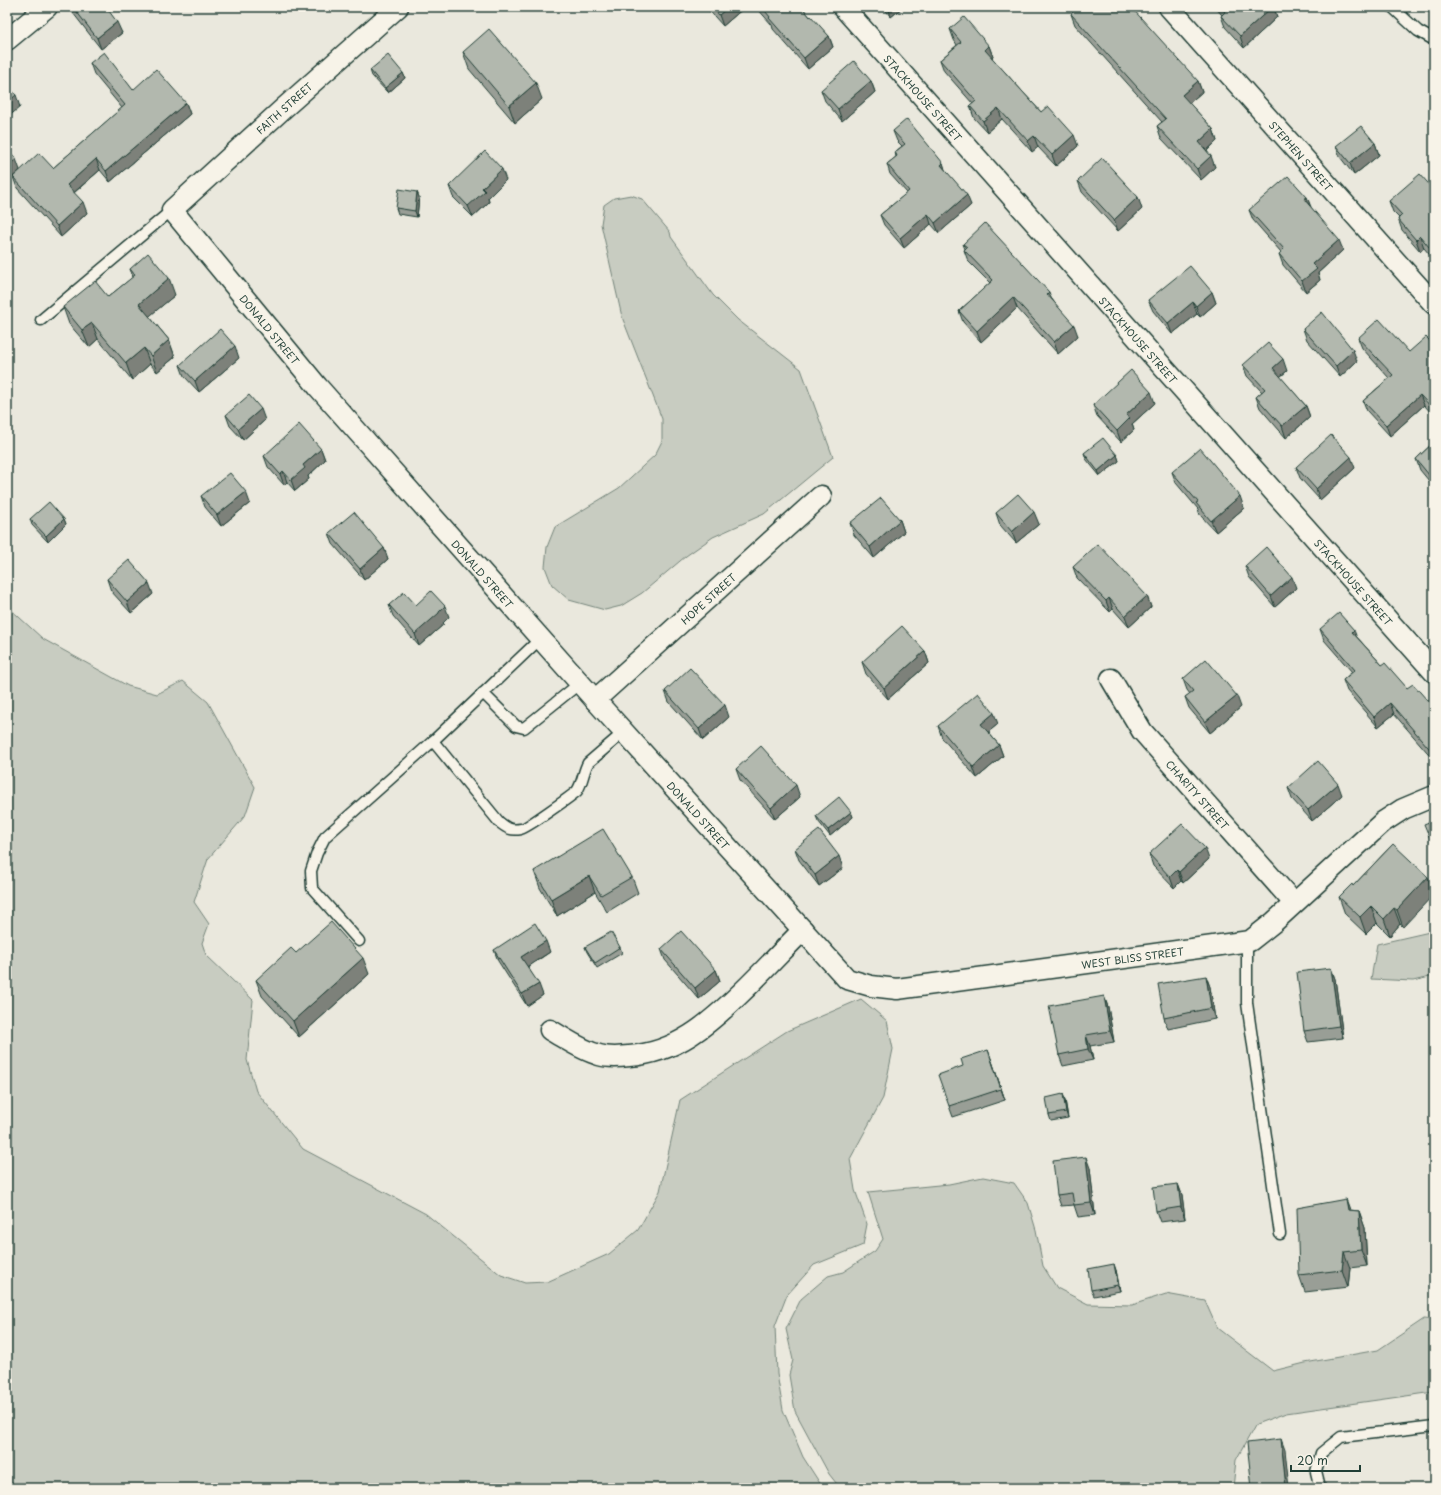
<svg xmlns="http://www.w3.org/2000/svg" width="1441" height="1495" viewBox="0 0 1441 1495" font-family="'Playpen Sans',sans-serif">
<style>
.green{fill:#c8ccc1;stroke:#74847a}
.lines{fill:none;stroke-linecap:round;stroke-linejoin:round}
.service-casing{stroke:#1f3d34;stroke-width:13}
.minor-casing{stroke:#1f3d34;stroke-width:23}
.service{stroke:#f7f3e8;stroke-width:10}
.minor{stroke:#f7f3e8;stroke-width:20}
.wall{fill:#999e96;stroke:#1f3d34}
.shaded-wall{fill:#7d817a;stroke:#1f3d34}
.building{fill:#b2b8ae;stroke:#1f3d34}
.labels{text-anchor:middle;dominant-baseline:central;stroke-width:3;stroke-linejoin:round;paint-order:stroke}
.street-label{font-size:10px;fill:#1f3d34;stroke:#f7f3e8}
</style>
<rect width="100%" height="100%" fill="#eae8dd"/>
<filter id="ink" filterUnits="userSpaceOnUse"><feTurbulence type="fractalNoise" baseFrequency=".025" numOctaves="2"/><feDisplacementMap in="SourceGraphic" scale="8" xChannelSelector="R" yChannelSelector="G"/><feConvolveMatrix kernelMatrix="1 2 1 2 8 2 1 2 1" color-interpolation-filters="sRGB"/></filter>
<g filter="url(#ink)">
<g class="green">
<polygon points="631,195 642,199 670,232 671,237 713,295 738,320 801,369 833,457 764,514 713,537 686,556 642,593 621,606 605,610 569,600 552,585 545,567 547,547 555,527 619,488 655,455 662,441 662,419 622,317 601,224 604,205 614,198"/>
<polygon points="7,606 43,639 128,686 157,694 183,681 208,702 255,787 245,816 208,859 194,902 209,924 202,943 206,955 253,1000 247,1060 256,1091 303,1149 426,1214 501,1275 525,1283 547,1282 609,1254 638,1230 660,1191 680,1100 787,1031 861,999 887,1021 893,1049 883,1098 850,1159 855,1190 867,1224 863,1245 814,1265 787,1295 775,1326 777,1374 783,1410 803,1457 823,1488 7,1488"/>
<polygon points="1434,931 1434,976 1413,981 1371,979 1377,944"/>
<polygon points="983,1177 1014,1183 1028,1203 1036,1230 1043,1266 1057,1288 1088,1304 1132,1305 1166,1294 1205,1301 1217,1328 1273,1371 1305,1363 1378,1350 1424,1319 1434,1320 1434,1392 1286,1413 1256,1424 1236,1460 1233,1488 840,1488 829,1474 795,1411 789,1375 793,1360 786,1329 801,1299 828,1276 843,1272 875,1251 883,1239 868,1192 949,1184"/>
</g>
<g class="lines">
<g class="service-casing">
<g id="service">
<polyline points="1392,7 1418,31 1434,40"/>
<polyline points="41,320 172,210"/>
<polyline points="483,693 516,726 524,728 580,683"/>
<path d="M433 741 499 822C507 828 510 831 521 829 525 829 573 795 577 791 583 782 583 772 588 763L624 732"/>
<polyline points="359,941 312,888 311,871 317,853 325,837 433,741 540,639"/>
<polyline points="1247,942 1247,1003 1280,1234"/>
<polyline points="1320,1488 1316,1472 1321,1453 1341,1437 1434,1426"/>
</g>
</g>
<g class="minor-casing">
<g id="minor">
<path id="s1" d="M398 7 285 107 172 210 318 387 595 700 847 979 871 986 897 989 1250 941 1274 922 1383 822 1403 809 1434 796"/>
<path id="s2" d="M843 7 1434 672"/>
<path id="s3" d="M1169 7 1434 304"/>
<polyline points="7,40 47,7"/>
<path id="s4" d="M1111 679 1142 731 1294 903"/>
<path id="s5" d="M595 700 821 496"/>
<path d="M550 1030C566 1039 581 1050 599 1055 609 1058 620 1057 629 1056 676 1053 709 1024 741 993 762 973 782 951 803 930"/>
</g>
</g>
<use href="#service" class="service"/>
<use href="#minor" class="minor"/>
</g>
<g class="wall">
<polygon points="71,7 106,7 122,33 101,49 73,13"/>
<polygon points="706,7 745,7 723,26"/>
<polygon points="756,7 802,7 810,17 829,36 833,47 808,69 773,29 772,25"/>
<polygon points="883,7 903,7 891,17"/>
<polygon points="1215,7 1274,7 1277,17 1244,48 1225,27 1221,16 1222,15"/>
<polygon points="1071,14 1198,81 1202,92 1189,103 1213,129 1217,141 1207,151 1215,167 1201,180 1161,138 1157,126 1162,122 1075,25"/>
<polygon points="950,29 989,46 993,57 992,58 1041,112 1078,146 1056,166 1038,147 1032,152 1002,119 987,132 974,118 970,106 973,104 944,71 940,60 957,45 954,40"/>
<polygon points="463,52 542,99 515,123 469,69"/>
<polygon points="90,63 133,90 186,103 190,114 110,182 100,170 74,193 87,213 61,237 17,188 13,177 53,168 122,108 94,74"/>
<polygon points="370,70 403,73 405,78 388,93 372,76"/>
<polygon points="871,81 875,92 842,121 825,101 821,90"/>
<polygon points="893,131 943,163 945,170 971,205 939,233 931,224 904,248 884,225 880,215 907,193 890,174 887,164 896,157 895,152 902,146 897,141"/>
<polygon points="1375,143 1379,155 1354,175 1340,157 1336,146"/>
<polygon points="506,180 488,198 489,202 473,217 453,197 449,186"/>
<polygon points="1078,181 1142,209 1118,231 1082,192"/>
<polygon points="1434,190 1434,260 1424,248 1420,251 1402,230 1398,219 1399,218 1393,212 1389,201"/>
<polygon points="417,192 419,197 417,217 398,214 396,208"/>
<polygon points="1307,197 1310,206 1343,250 1318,273 1320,280 1306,292 1283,265 1279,254 1281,252 1253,220 1249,210"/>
<polygon points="963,244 1052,299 1078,336 1058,354 1017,308 981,342 963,322 959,311 990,283 968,261 964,250 965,249"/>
<polygon points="130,269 175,295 149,316 169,340 175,357 157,372 150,364 132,380 98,339 89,347 69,324 63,307 108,297 133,277"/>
<polygon points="1212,292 1216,303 1200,317 1197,314 1172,334 1153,311 1148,300"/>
<polygon points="1303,329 1357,361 1340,377 1307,340"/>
<polygon points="1358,338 1409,352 1434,345 1434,416 1424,405 1390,436 1367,411 1363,401 1389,378 1362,348"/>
<polygon points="239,358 199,392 184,376 180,365"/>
<polygon points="1243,365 1287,371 1280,377 1306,406 1310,417 1286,438 1260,408 1256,397 1262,392 1247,376"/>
<polygon points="1155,403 1132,424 1134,430 1121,442 1097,416 1093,405"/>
<polygon points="226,415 265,420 243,440 230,426"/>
<polygon points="1434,442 1434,487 1420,470 1416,459"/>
<polygon points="321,449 325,460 308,476 309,479 295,491 287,482 284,485 268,467 264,456"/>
<polygon points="1084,453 1117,455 1119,461 1100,476 1086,459"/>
<polygon points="1296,467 1355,468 1320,500 1300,478"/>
<polygon points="1172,472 1244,508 1216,532 1200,515 1198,509 1176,483"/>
<polygon points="201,496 250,503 221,526 205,507"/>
<polygon points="996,513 1039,524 1016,543 1000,525"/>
<polygon points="30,519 64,519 66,524 48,542 32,525"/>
<polygon points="900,520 904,532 874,558 854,535 850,523"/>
<polygon points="329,533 384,548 388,559 364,580 333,544"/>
<polygon points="1245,566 1296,588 1275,607 1249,577"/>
<polygon points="1073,567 1147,596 1151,607 1129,627 1113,609 1110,612 1077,578"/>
<polygon points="107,579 153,594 131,613 111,591"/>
<polygon points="389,605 416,605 449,617 443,623 444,624 419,646 393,616"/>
<polygon points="1320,629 1356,636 1382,665 1407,688 1427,700 1434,706 1434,760 1394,714 1378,727 1347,691 1343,680 1352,672 1324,640"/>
<polygon points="925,651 929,663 888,699 866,674 862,662"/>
<polygon points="1183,679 1241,707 1210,733 1189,708 1185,697 1190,694 1187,690"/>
<polygon points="665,691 729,717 703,740 669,702"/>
<polygon points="998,724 988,732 999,745 1003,756 977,778 942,738 938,726"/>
<polygon points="736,769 800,797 775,819 740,780"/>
<polygon points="1288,788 1342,795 1312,821 1292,799"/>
<polygon points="851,812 853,817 830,836 818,821 816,816"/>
<polygon points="1393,844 1403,927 1400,924 1390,936 1377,923 1366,934 1345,914 1339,897 1353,886"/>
<polygon points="795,849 843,868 819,886 799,860"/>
<polygon points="1149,854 1209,859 1183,883 1181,881 1174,888 1153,866"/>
<polygon points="534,871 632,877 638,893 607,912 595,892 557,916 540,888"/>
<polygon points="585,947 620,947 622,953 597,968 587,952"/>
<polygon points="661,949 716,970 720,981 699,999 665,960"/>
<polygon points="494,950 550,952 528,967 543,995 527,1006 498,961"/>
<polygon points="296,953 369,974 299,1037 262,996 256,980"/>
<polygon points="1331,968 1335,979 1343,1038 1308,1042 1304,1031"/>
<polygon points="1206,976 1210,987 1215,1019 1168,1029 1164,1018"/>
<polygon points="1104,996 1108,1007 1114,1042 1090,1046 1093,1060 1063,1066 1059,1055"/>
<polygon points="992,1061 1005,1100 953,1117 949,1106"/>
<polygon points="1063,1094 1065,1100 1068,1118 1051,1121 1049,1115"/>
<polygon points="1090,1168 1095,1215 1078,1217 1074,1205 1061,1206 1057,1195"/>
<polygon points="1178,1184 1182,1195 1185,1219 1160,1222 1156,1211"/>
<polygon points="1350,1210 1359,1211 1365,1228 1367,1266 1350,1268 1348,1287 1305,1292 1299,1275"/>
<polygon points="1116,1270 1120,1291 1094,1296 1091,1290"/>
</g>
<g class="shaded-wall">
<polygon points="728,7 745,7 723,26 719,15"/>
<polygon points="888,7 903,7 891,17"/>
<polygon points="1272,7 1274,7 1277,17 1244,48 1240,36"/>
<polygon points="117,22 122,33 101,49 97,38"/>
<polygon points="829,36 833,47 808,69 804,58"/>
<polygon points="989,46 993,57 989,61 985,50"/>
<polygon points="403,73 405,78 388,93 385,88"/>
<polygon points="871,81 875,92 842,121 838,109"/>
<polygon points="1198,81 1202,92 1186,106 1182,95"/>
<polygon points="536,83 542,99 515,123 509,106"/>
<polygon points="16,95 20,107 7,118 7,103"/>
<polygon points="186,103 190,114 110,182 106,171"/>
<polygon points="998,108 1002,119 987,132 983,121"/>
<polygon points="1213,129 1217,141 1203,154 1199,142"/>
<polygon points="1074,135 1078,146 1056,166 1052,155"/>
<polygon points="1034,136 1038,147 1032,152 1028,141"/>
<polygon points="1375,143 1379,155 1354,175 1350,163"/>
<polygon points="1211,156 1215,167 1201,180 1197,169"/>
<polygon points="16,159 20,170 7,182 7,167"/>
<polygon points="96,159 100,170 71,195 67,185"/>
<polygon points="943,163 946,173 941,165"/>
<polygon points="502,169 506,180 488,198 489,202 473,217 468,206 482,188"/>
<polygon points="417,192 419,197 417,217 415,211"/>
<polygon points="967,195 971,205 939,233 935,223"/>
<polygon points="1138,197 1142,209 1118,231 1114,220"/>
<polygon points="1307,197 1311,207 1304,199"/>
<polygon points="83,202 87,213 61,237 57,226"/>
<polygon points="928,214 931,224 904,248 900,238"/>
<polygon points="1420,236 1424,248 1420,251 1416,240"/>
<polygon points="1339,240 1343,250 1318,273 1320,280 1306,292 1302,281 1312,264"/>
<polygon points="169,278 175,295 145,320 139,304"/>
<polygon points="1049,292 1053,303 1047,294"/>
<polygon points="1212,292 1216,303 1200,317 1196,306"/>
<polygon points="1013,297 1017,308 981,342 977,331"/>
<polygon points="1193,302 1197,314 1172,334 1168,323"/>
<polygon points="92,323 98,339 89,347 82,330"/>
<polygon points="1074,325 1078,336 1058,354 1054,342"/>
<polygon points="169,340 175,357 157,372 151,356"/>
<polygon points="235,346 239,358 199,392 195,381"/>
<polygon points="144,348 150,364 132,380 126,363"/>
<polygon points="1353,350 1357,361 1340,377 1336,366"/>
<polygon points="1283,359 1287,371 1277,379 1273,368"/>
<polygon points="1151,392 1155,403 1132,424 1134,430 1121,442 1117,431 1126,415"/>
<polygon points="1420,395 1424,405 1390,436 1386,425"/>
<polygon points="1306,406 1310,417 1286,438 1282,426"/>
<polygon points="261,409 265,420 243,440 238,429"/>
<polygon points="321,449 325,460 308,476 309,479 295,491 291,480 303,465"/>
<polygon points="1117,455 1119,461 1100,476 1098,471"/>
<polygon points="1351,457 1355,468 1320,500 1316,489"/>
<polygon points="283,471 287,482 284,485 280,474"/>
<polygon points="246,492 250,503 221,526 217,515"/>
<polygon points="1240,496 1244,508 1216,532 1211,521"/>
<polygon points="1034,512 1039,524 1016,543 1012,532"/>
<polygon points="64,519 66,524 48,542 46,536"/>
<polygon points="900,520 904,532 874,558 870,547"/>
<polygon points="384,548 388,559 364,580 360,569"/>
<polygon points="1292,577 1296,588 1275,607 1271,596"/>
<polygon points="149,583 153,594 131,613 127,602"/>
<polygon points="1147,596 1151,607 1129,627 1125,616"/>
<polygon points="1109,598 1113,609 1110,612 1106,601"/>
<polygon points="445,606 449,617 443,623 444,624 419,646 415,634"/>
<polygon points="1354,630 1358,641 1352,632"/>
<polygon points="925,651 929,663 888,699 884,688"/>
<polygon points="1237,696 1241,707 1210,733 1205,722"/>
<polygon points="1390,703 1394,714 1378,727 1374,717"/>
<polygon points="725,705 729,717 703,740 699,729"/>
<polygon points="994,713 998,724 985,735 981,724"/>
<polygon points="999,745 1003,756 977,778 973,767"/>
<polygon points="1338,784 1342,795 1312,821 1308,810"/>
<polygon points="796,785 800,797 775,819 771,808"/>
<polygon points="851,812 853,817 830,836 828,830"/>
<polygon points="1205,848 1209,859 1183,883 1179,872"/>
<polygon points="839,856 843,868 819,886 815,875"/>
<polygon points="1177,870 1181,881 1174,888 1170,877"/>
<polygon points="589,876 595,892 557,916 551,899"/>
<polygon points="1428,877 1434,894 1403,927 1397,910"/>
<polygon points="1371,906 1377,923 1366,934 1360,917"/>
<polygon points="1394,908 1400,924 1390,936 1384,919"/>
<polygon points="546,941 550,952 525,968 521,957"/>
<polygon points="363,958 369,974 299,1037 293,1021"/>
<polygon points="1331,968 1335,979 1343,1038 1339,1026"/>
<polygon points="716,970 720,981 699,999 695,988"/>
<polygon points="1206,976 1210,987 1215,1019 1211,1008"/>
<polygon points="539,984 543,995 527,1006 522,994"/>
<polygon points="1104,996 1108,1007 1114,1042 1110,1031"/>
<polygon points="1086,1035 1090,1046 1093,1060 1088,1049"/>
<polygon points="988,1050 992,1061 1005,1100 1001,1089"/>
<polygon points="1063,1094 1065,1100 1068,1118 1066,1112"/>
<polygon points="1086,1157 1090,1168 1095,1215 1091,1203"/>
<polygon points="1178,1184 1182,1195 1185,1219 1181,1207"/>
<polygon points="1346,1199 1352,1215 1348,1210"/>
<polygon points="1359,1211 1365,1228 1367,1266 1361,1250"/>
<polygon points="1344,1252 1350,1268 1348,1287 1342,1270"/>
<polygon points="1114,1264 1116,1270 1120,1291 1118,1285"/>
<polygon points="1281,1439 1285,1450 1289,1488 1286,1488"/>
</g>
<g class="building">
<polygon points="73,7 106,7 117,22 97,38"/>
<polygon points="712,7 728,7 719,15"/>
<polygon points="762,7 802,7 810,17 811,16 829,36 804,58 769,18 770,17"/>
<polygon points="1078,7 1131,7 1198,81 1182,95 1213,129 1199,142 1211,156 1197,169 1157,126 1166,119 1071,14"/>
<polygon points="1221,7 1272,7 1240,36 1221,16 1225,12"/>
<polygon points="964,17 989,46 985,50 1041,112 1048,106 1074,135 1052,155 1034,136 1028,141 998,108 983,121 970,106 976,101 940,60 961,42 950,29"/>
<polygon points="489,29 536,83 509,106 463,52"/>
<polygon points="104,52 133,90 156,69 186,103 106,171 96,159 67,185 83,202 57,226 13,177 39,153 53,168 125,105 90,63"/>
<polygon points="388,55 403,73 385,88 370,70"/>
<polygon points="854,61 871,81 838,109 821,90"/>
<polygon points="7,85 16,95 7,103"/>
<polygon points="907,119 943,163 941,165 967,195 935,223 928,214 900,238 880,215 909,191 887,164 897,156 895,152 905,144 893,131"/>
<polygon points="1361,126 1375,143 1350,163 1336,146"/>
<polygon points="7,148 16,159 7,167"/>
<polygon points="485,151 502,169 482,188 485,191 468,206 449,186"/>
<polygon points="1102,158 1138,197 1114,220 1078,181"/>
<polygon points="1420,174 1434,190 1434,253 1420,236 1416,240 1398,219 1402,215 1389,201"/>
<polygon points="1288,176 1307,197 1304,199 1339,240 1312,264 1317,269 1302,281 1279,254 1284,249 1249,210"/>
<polygon points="399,189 417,192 415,211 396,208"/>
<polygon points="985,223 1049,292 1047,294 1074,325 1054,342 1013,297 977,331 959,311 993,280 964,250 967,247 963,244"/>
<polygon points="148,253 169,278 139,304 169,340 151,356 144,348 126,363 92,323 82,330 63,307 95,281 108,297 135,275 130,269"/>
<polygon points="1190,266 1212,292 1196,306 1193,302 1168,323 1148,300"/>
<polygon points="1322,312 1353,350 1336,366 1303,329"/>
<polygon points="1379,319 1409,352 1426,337 1434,345 1434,410 1420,395 1386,425 1363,401 1393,375 1358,338"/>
<polygon points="220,329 235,346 195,381 180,365"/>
<polygon points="1268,343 1283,359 1273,368 1306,406 1282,426 1256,397 1265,389 1243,365"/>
<polygon points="1131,370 1151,392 1126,415 1130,418 1117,431 1093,405"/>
<polygon points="249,395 261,409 238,429 226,415"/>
<polygon points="299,424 321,449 303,465 305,468 291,480 283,471 280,474 264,456"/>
<polygon points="1331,435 1351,457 1316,489 1296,467"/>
<polygon points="1103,438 1117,455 1098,471 1084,453"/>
<polygon points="1434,442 1434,481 1416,459"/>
<polygon points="1200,448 1240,496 1211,521 1196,503 1198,502 1172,472"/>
<polygon points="230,473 246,492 217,515 201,496"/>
<polygon points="1018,494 1034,512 1012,532 996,513"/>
<polygon points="881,498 900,520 870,547 850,523"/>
<polygon points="49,502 64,519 46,536 30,519"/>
<polygon points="354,512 384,548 360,569 329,533"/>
<polygon points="1098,544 1147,596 1125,616 1109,598 1106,601 1073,567"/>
<polygon points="1266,547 1292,577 1271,596 1245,566"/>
<polygon points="129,560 149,583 127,602 107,579"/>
<polygon points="431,591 445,606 439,612 439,613 415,634 389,605 404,592 416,605"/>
<polygon points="1339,613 1354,630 1352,632 1382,665 1385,663 1407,688 1413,684 1427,700 1428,699 1434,706 1434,754 1390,703 1374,717 1343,680 1355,670 1320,629"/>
<polygon points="902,626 925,651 884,688 862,662"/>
<polygon points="1206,659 1237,696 1205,722 1185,697 1193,691 1183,679"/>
<polygon points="690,668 725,705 699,729 665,691"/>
<polygon points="978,693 994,713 981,724 999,745 973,767 938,726"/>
<polygon points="761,746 796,785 771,808 736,769"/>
<polygon points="1318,761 1338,784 1308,810 1288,788"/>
<polygon points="839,797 851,812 828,830 816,816"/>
<polygon points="1434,820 1434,848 1424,824"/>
<polygon points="1182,824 1205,848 1179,872 1177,870 1170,877 1149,854"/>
<polygon points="603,829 632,877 601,895 589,876 551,899 534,871"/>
<polygon points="819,830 839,856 815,875 795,849"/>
<polygon points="1393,844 1428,877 1397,910 1394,908 1384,919 1371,906 1360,917 1339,897 1352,884 1353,886"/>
<polygon points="331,922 363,958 293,1021 256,980 291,948 296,953"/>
<polygon points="535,923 546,941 521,957 539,984 522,994 494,950"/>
<polygon points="681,931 716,970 695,988 661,949"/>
<polygon points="611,932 620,947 595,963 585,947"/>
<polygon points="1331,968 1339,1026 1304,1031 1297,972"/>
<polygon points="1206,976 1211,1008 1164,1018 1158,984"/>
<polygon points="1104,996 1110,1031 1086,1035 1088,1049 1059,1055 1049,1006"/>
<polygon points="988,1050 1001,1089 949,1106 938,1075 963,1066 961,1059"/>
<polygon points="1063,1094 1066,1112 1049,1115 1046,1098"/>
<polygon points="1086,1157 1091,1203 1074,1205 1072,1193 1057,1195 1053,1161"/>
<polygon points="1178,1184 1181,1207 1156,1211 1153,1187"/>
<polygon points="1346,1199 1348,1210 1359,1211 1361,1250 1344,1252 1342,1270 1299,1275 1297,1208"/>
<polygon points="1114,1264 1118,1285 1091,1290 1088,1269"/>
<polygon points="1281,1439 1286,1488 1252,1488 1247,1443"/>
</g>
</g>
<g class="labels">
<g class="street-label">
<text stroke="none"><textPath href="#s2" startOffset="121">STACKHOUSE STREET</textPath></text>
<text transform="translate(284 108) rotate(-42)">FAITH STREET</text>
<text stroke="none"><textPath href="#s3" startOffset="199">STEPHEN STREET</textPath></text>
<text stroke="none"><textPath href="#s1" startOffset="458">DONALD STREET</textPath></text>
<text stroke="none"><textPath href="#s2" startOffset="445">STACKHOUSE STREET</textPath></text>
<text stroke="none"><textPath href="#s1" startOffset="782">DONALD STREET</textPath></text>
<text stroke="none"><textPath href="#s2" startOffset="769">STACKHOUSE STREET</textPath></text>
<text stroke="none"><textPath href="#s5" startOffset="152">HOPE STREET</textPath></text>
<text stroke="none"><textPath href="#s4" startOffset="145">CHARITY STREET</textPath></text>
<text stroke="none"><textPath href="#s1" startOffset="1106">DONALD STREET</textPath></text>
<text stroke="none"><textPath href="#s1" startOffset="1616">WEST BLISS STREET</textPath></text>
</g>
</g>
<rect width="1441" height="1495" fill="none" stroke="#f7f3e8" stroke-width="24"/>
<rect x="12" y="12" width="1417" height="1471" fill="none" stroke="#1f3d34" stroke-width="1.5" filter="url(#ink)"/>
<path d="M1291 1465v6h69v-6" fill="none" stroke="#1f3d34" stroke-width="2"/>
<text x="1297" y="1465" font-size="12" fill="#1f3d34" stroke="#f7f3e8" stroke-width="3" paint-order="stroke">20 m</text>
</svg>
